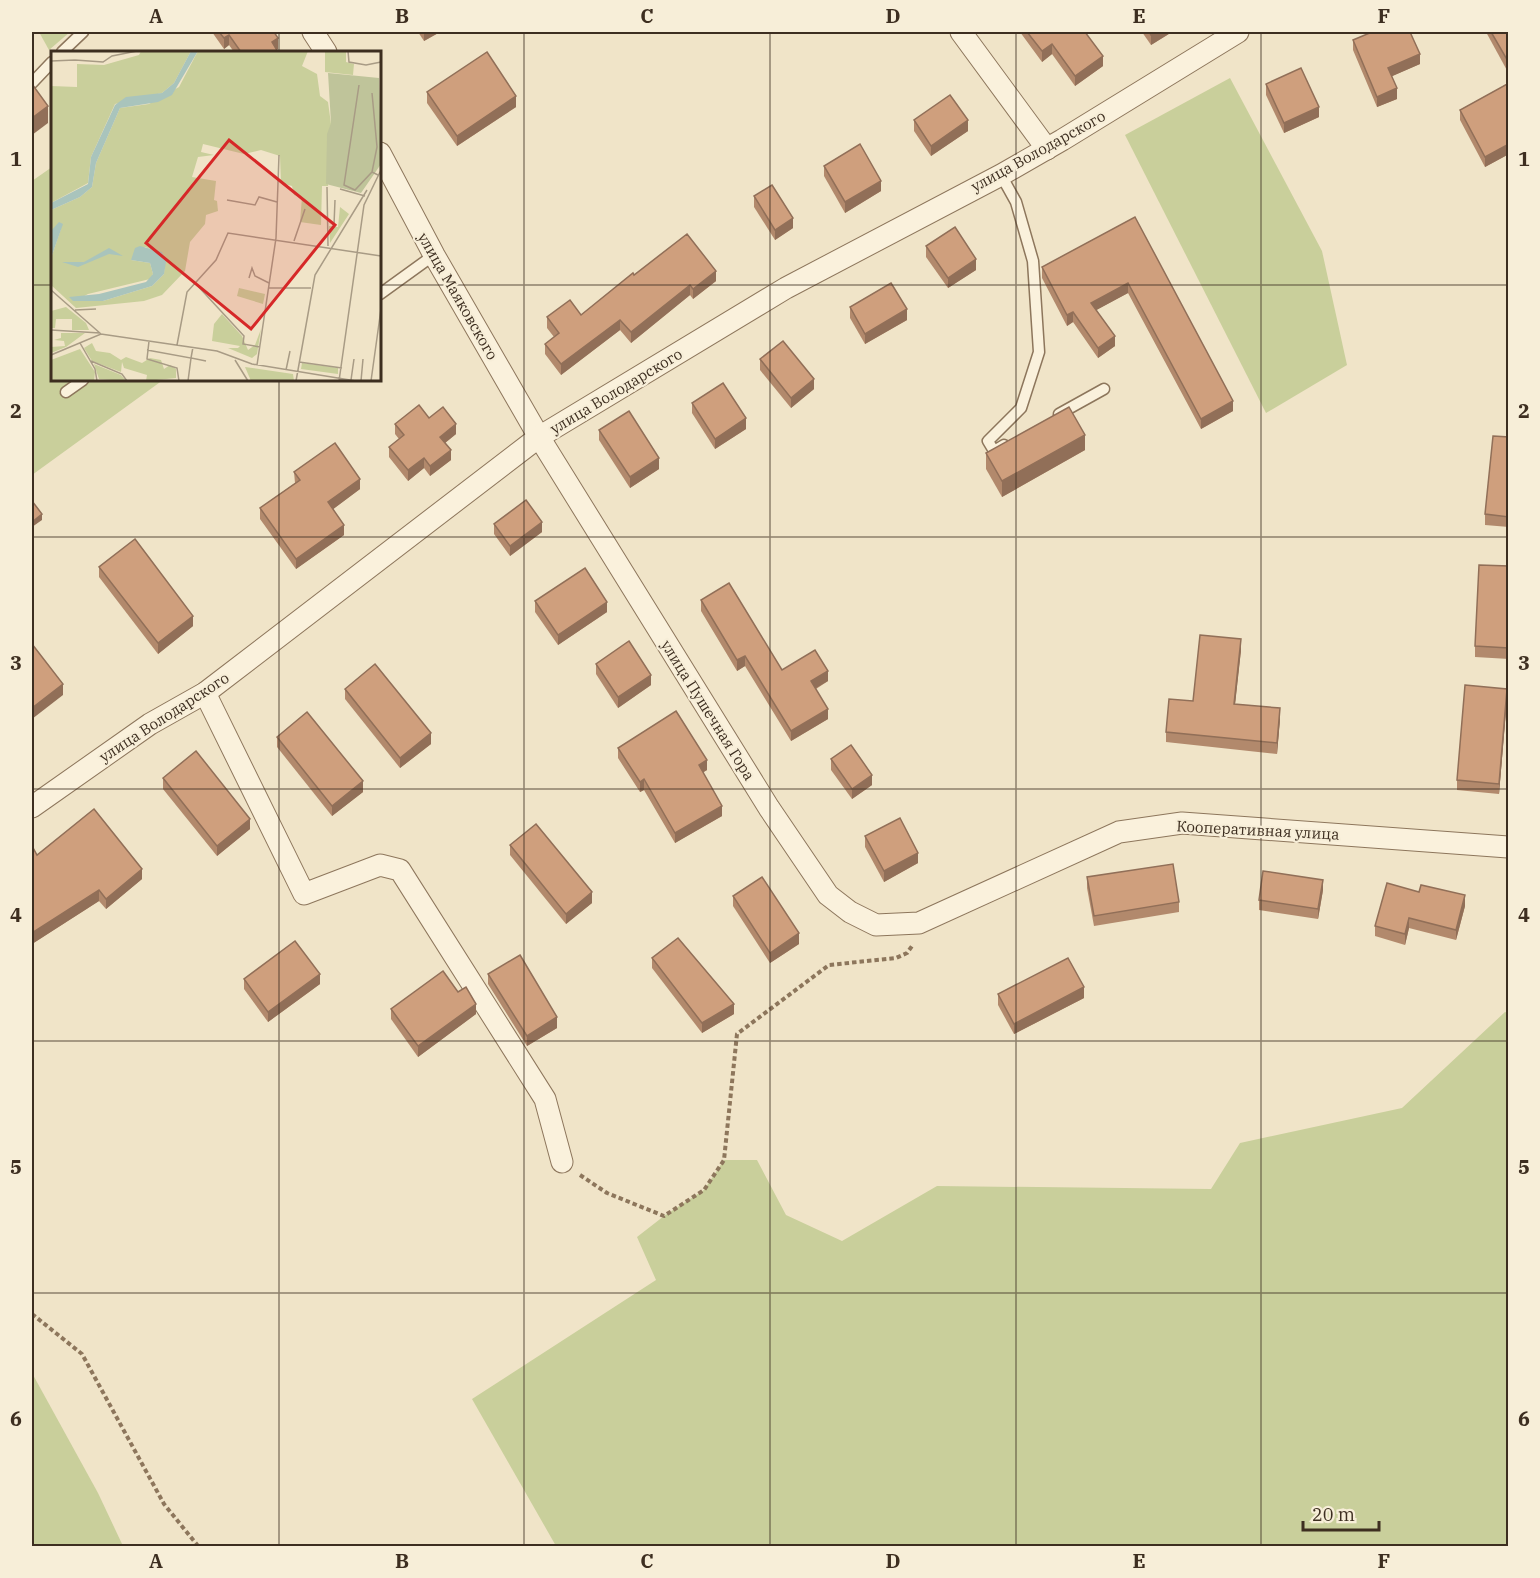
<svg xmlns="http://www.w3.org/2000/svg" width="1540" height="1578" viewBox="0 0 1540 1578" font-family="'IBM Plex Serif',serif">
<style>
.green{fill:#c9cf9b}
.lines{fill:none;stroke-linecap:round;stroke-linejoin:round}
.service-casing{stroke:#8d765c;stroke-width:13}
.minor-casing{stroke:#8d765c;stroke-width:23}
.path{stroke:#8d765c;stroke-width:4;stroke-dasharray:4.5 3;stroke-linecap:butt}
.service{stroke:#faf1dc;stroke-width:10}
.minor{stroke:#faf1dc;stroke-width:21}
.wall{fill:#b2896c}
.shaded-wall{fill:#916f58}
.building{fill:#cf9f7d;stroke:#916f58;stroke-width:1.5}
.grid{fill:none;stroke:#3d2e20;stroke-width:1.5;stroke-opacity:0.55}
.labels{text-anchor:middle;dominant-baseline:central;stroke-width:4.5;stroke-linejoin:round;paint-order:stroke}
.street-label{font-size:15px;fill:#3d2e20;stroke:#f7eed8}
.inset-road{fill:none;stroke:#a89b85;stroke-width:1.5}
.view{fill:#d62828;fill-opacity:0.15;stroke:#d62828;stroke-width:3}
.inset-edge{fill:none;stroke:#3d2e20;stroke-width:3}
.neatline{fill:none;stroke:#3d2e20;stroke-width:2}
.grid-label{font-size:20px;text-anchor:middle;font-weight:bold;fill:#3d2e20}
</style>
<rect width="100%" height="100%" fill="#f0e4c8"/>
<g class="green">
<polygon points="39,32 70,32 49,50"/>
<polygon points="1230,78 1322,251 1347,365 1266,413 1125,135"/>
<polygon points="52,167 52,380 163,380 32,475 32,181"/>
<polygon points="1505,1012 1508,1013 1508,1358 1506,1362 1508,1378 1508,1546 556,1546 472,1399 656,1280 637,1237 664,1216 704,1190 724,1160 757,1160 786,1215 842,1241 937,1186 1211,1189 1240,1143 1402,1108"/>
<polygon points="32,1373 98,1493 123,1546 32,1546"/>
</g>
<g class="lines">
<g class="service-casing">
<g id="service">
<polyline points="62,52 83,32"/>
<polyline points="32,83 52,62"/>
<polyline points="1001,175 1016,202 1033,261 1039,352 1021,408 988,441 994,451 1004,445"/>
<polyline points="380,294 434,255"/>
<polyline points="66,392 83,380"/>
<polyline points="1059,414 1104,389"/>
</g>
</g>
<g class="minor-casing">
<g id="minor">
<polyline points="313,32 326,52"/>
<polyline points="961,32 1047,149"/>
<polyline points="380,153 434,255 539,437 769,808 828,895 850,912 876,925 919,923 1119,832 1182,823 1508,847"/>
<polyline points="205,693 304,894 380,865 400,870 545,1099 562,1162"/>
<polyline points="32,807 150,724 205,693 539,437 786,288 1001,175 1062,140 1238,32"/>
</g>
</g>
<g class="path">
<polyline points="580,1175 607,1193 664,1216 704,1190 724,1160 737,1034 829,965 896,958 907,953 912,946"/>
<polyline points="32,1314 82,1354 164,1504 198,1546"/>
</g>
<use href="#service" class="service"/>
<use href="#minor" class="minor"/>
</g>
<g class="wall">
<polygon points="212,32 274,32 278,49 276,50 278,52 234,52 229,45 224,49"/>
<polygon points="418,32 440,32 424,41"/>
<polygon points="1020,32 1085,32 1103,66 1075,86 1052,54 1042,62"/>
<polygon points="1142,32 1172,32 1151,45"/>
<polygon points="1486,32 1509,32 1509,74"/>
<polygon points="1353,40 1420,64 1392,76 1397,99 1377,107 1353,50"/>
<polygon points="1509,83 1509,154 1485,167 1460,120 1460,110"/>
<polygon points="1266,84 1319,117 1284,133 1266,95"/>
<polygon points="427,92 516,107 457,146 427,103"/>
<polygon points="914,120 968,131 931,156 914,131"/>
<polygon points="824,166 881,191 845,213 824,176"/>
<polygon points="754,196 793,228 775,240 754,207"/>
<polygon points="1135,217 1233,411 1201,429 1128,293 1096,310 1115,346 1098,358 1073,322 1067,326 1042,278 1042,267"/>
<polygon points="926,246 976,270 948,288 926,257"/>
<polygon points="634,275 716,281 693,299 690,295 631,343 620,330 561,375 545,354 545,344 554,337 547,328 547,317 581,315"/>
<polygon points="850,307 907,320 865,344 850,318"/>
<polygon points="760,359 814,389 791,408 760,370"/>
<polygon points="692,403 746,429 715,449 692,413"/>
<polygon points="429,418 456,434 445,443 451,460 430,476 424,468 408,481 389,457 389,447 399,439 395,434 395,424"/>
<polygon points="599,430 659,469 630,488 599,440"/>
<polygon points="1509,437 1509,527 1485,525 1485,514"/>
<polygon points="1085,450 1002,497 986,469 986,453"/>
<polygon points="294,472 360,489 333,509 344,535 296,569 260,519 260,508 295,483"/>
<polygon points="494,524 542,532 510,556 494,534"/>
<polygon points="1509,566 1509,659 1475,657 1475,646"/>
<polygon points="99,567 193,626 158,654 99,577"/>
<polygon points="701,600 782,670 828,681 816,689 828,719 791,741 745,666 737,671 701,611"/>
<polygon points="535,601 607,612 558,645 535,612"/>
<polygon points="1241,650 1235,704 1280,719 1277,754 1166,742 1166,732"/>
<polygon points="596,664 651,685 618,708 596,674"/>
<polygon points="345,689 431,744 400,768 345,699"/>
<polygon points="1507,699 1499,794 1457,790 1457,780"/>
<polygon points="277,737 363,792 332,816 277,747"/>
<polygon points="618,748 707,770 703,772 722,816 675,843 644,790 640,792 618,758"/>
<polygon points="831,759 872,785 852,799 831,770"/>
<polygon points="163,778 250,829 217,856 163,789"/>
<polygon points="865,836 918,863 884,882 865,847"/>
<polygon points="510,845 592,903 566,924 510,855"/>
<polygon points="32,846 37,855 142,879 106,909 99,901 32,944"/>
<polygon points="1087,877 1179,902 1179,912 1094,926 1087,888"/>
<polygon points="1323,890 1318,919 1259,910 1259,900"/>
<polygon points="733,896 799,944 770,963 733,906"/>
<polygon points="1465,906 1456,940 1409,928 1405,945 1375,936 1375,926"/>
<polygon points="652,958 734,1014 702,1033 652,968"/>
<polygon points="488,974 557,1028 527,1046 488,984"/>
<polygon points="244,979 320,984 268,1022 244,989"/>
<polygon points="458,992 476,1014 418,1057 391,1019 391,1009"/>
<polygon points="998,994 1084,998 1014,1034 998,1005"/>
</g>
<g class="shaded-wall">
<polygon points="424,32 440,32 424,41"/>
<polygon points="1157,32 1172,32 1151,45 1151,35"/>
<polygon points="229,35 229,45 224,49 224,38"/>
<polygon points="278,38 278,49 272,52 272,42"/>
<polygon points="1052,44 1052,54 1042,62 1042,51"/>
<polygon points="1420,54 1420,64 1388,78 1388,68"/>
<polygon points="1103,56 1103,66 1075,86 1075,76"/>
<polygon points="1397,88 1397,99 1377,107 1377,97"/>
<polygon points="516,96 516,107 457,146 457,136"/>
<polygon points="48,106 48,123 32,135 32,118"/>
<polygon points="1319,107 1319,117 1284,133 1284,123"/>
<polygon points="968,120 968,131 931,156 931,146"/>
<polygon points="1509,144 1509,154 1485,167 1485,157"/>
<polygon points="881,181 881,191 845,213 845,202"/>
<polygon points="382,217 382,228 380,230 380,219"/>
<polygon points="793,218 793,228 775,240 775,230"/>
<polygon points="976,259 976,270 948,288 948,278"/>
<polygon points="716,271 716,281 693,299 693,289"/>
<polygon points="1128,283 1128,293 1091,313 1091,303"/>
<polygon points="690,285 690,295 631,343 631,332"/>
<polygon points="907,309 907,320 865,344 865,334"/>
<polygon points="1073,312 1073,322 1067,326 1067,315"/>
<polygon points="620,320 620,330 561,375 561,364"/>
<polygon points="1115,336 1115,346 1098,358 1098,348"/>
<polygon points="814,379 814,389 791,408 791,398"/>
<polygon points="1233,401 1233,411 1201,429 1201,419"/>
<polygon points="746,418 746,429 715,449 715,439"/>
<polygon points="456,424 456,434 440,447 440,437"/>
<polygon points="1085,435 1085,450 1002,497 1002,481"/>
<polygon points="451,450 451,460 430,476 430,466"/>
<polygon points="424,458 424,468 408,481 408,470"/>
<polygon points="659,458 659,469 630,488 630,477"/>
<polygon points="360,479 360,489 328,513 328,502"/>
<polygon points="42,514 42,520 32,527 32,522"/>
<polygon points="542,522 542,532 510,556 510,546"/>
<polygon points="344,525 344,535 296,569 296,559"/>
<polygon points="607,602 607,612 558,645 558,635"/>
<polygon points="193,616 193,626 158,654 158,643"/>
<polygon points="1241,639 1241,650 1234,714 1234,704"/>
<polygon points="745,656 745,666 737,671 737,660"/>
<polygon points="828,671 828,681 811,691 811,681"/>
<polygon points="651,675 651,685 618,708 618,697"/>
<polygon points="63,684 63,695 32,719 32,708"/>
<polygon points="1507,689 1507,699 1499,794 1499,784"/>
<polygon points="1280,708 1280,719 1277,754 1277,743"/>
<polygon points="828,709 828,719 791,741 791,731"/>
<polygon points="431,733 431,744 400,768 400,758"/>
<polygon points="707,760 707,770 699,775 699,765"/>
<polygon points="872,775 872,785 852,799 852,789"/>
<polygon points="644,779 644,790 640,792 640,782"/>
<polygon points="363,781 363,792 332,816 332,806"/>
<polygon points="722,806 722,816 675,843 675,833"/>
<polygon points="250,819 250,829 217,856 217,846"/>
<polygon points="918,853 918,863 884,882 884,871"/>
<polygon points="142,869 142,879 106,909 106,899"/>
<polygon points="1323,880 1323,890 1318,919 1318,909"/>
<polygon points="99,890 99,901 32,944 32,933"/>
<polygon points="592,892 592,903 566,924 566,914"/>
<polygon points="1465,895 1465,906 1456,940 1456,930"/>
<polygon points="1409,918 1409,928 1405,945 1405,934"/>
<polygon points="799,933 799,944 770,963 770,953"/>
<polygon points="320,974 320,984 268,1022 268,1012"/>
<polygon points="1084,987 1084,998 1014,1034 1014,1024"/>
<polygon points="476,1004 476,1014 418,1057 418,1046"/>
<polygon points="734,1004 734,1014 702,1033 702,1023"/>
<polygon points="557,1017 557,1028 527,1046 527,1036"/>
</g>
<g class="building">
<polygon points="219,32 274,32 278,38 272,42 278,52 241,52 229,35 224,38"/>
<polygon points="1027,32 1085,32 1103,56 1075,76 1052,44 1042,51"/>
<polygon points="1149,32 1157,32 1151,35"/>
<polygon points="1372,32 1410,32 1420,54 1388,68 1397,88 1377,97 1353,40"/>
<polygon points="1491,32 1509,32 1509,63"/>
<polygon points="487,52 516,96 457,136 427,92"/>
<polygon points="1301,68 1319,107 1284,123 1266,84"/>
<polygon points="1509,83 1509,144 1485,157 1460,110"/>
<polygon points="32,84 48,106 32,118"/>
<polygon points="950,95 968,120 931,146 914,120"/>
<polygon points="860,144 881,181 845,202 824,166"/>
<polygon points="772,185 793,218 775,230 754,196"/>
<polygon points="1135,217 1233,401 1201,419 1128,283 1091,303 1115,336 1098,348 1073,312 1067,315 1042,267"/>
<polygon points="955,227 976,259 948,278 926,246"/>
<polygon points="687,234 716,271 693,289 690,285 631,332 620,320 561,364 545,344 559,333 547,317 570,300 581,315 633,273 634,275"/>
<polygon points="891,283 907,309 865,334 850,307"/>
<polygon points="783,341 814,379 791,398 760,359"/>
<polygon points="723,383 746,418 715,439 692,403"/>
<polygon points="419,405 429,418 443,407 456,424 440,437 451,450 430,466 424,458 408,470 389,447 404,435 395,424"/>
<polygon points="1069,407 1085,435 1002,481 986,453"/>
<polygon points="629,411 659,458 630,477 599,430"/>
<polygon points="1493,436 1509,437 1509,517 1485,514"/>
<polygon points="335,443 360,479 328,502 344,525 296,559 260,508 300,480 294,472"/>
<polygon points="526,500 542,522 510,546 494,524"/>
<polygon points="32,501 42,514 32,522"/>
<polygon points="135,539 193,616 158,643 99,567"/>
<polygon points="1479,565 1509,566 1509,648 1475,646"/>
<polygon points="585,568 607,602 558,635 535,601"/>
<polygon points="729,583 782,670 815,650 828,671 811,681 828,709 791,731 745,656 737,660 701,600"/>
<polygon points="1200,635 1241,639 1234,704 1280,708 1277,743 1166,732 1169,699 1193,701"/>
<polygon points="629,641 651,675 618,697 596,664"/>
<polygon points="32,644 63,684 32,708"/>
<polygon points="375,664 431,733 400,758 345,689"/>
<polygon points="1465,685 1507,689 1499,784 1457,780"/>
<polygon points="676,711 707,760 699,765 722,806 675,833 644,779 640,782 618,748"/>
<polygon points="307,712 363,781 332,806 277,737"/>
<polygon points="851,745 872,775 852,789 831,759"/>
<polygon points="196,751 250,819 217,846 163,778"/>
<polygon points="94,809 142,869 106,899 99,890 32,933 32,846 37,855"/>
<polygon points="900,818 918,853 884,871 865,836"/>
<polygon points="536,824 592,892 566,914 510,845"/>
<polygon points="1173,864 1179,902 1094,916 1087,877"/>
<polygon points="1263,871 1323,880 1318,909 1259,900"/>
<polygon points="762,877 799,933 770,953 733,896"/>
<polygon points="1387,883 1419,892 1421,885 1465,895 1456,930 1409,918 1405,934 1375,926"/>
<polygon points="678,938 734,1004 702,1023 652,958"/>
<polygon points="295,941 320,974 268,1012 244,979"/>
<polygon points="520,955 557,1017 527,1036 488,974"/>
<polygon points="1068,958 1084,987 1014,1024 998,994"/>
<polygon points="443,971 458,992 466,987 476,1004 418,1046 391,1009"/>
</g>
<path class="grid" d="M279 32V52M524 32V1546M770 32V1546M1016 32V1546M1261 32V1546M32 285H52M380 285H1508M279 380V1546M32 537H1508M32 789H1508M32 1041H1508M32 1293H1508"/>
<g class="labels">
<g class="street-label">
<text transform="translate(1038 151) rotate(-29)">улица Володарского</text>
<text transform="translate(458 296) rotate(60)">улица Маяковского</text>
<text transform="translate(616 391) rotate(-31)">улица Володарского</text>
<text transform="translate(708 710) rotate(58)">улица Пушечная Гора</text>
<text transform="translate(164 717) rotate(-33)">улица Володарского</text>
<text transform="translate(1258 830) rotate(3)">Кооперативная улица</text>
</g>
</g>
<g transform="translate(51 51)">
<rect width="330" height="330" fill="#f0e4c8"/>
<path d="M90 0H140L123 32 111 42 64 53 40 106 37 132 0 152V35L26 36V13L53 14 88 4ZM147 0H257L251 15 266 23 269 45 277 51 280 73 277 135H271L270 174 249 171 251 146 243 144 241 135 230 132 229 105 210 99 193 103 152 93 150 101 163 104 147 106 141 126 165 130 163 149 166 150 167 160 155 164 154 173 139 191 134 220 111 244 93 250 25 257 0 234V207L10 178 0 180V159L29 146 41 136 45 112 69 57 98 53 128 36ZM94 196 111 202 114 208 113 223 101 235 52 250 26 249 37 243 99 228 102 223 99 212 80 209ZM274 0H295V11L303 13 302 24 274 21ZM289 156 298 163 279 192 278 175 287 176ZM188 237 214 243 212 253 186 245ZM15 256 35 272 38 279H21V268H5L4 277H0V260ZM171 263 191 285 197 299 204 294 210 278 206 303 201 307 177 297H187L189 295 161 290 163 273ZM10 282H34L15 296 0 302V296L14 295 13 290 3 289 10 287ZM41 292 45 300 59 302 70 309 75 306 91 312 99 307 110 309 113 318 119 314 125 318V327L95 330 96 324 73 317 71 311 70 321 41 310 33 297ZM29 298 44 321 43 330H0V309ZM251 312 287 317V323L250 318ZM43 313 70 324 75 330 48 328ZM194 316 242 323 243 330H200Z" fill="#c9cf9b" fill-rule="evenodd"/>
<path d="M277 22 328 27 330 113 310 142 275 133 276 83 280 72Z" fill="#bfc49a"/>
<path d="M140 0H147L121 44 107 51 69 57 45 112 41 136 29 146 0 159V152L37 133 40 106 64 54 75 46 111 42 123 32ZM8 171 12 173 0 207V180ZM89 195 111 201 115 211 113 223 101 235 52 250H22L18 246 48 243 95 231 102 223 99 212 80 209 84 197ZM58 197 72 205 58 203 27 216 11 211H33Z" fill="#a9c4bc"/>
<path class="inset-road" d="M297 0 298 11 315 14 330 11M24 9 52 11 61 5 86 0M0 10 24 9M308 34 293 134 304 139 321 121 327 124M321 42 326 96 321 121M276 136 277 195M289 138 314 145M176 149 204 154 208 146 226 151M278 180 283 174 284 149M243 190 254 158M198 227 201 217 204 225 218 232M144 232 193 285 192 293 209 296M217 237H260M0 239 50 283M24 259 45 258M0 279 49 282M98 290 96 308 126 317 128 330M29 292 44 318 46 330M126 294 136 241 165 209 177 182 330 205M142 296 140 307 155 310M96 299 140 307 137 330M0 304 50 283 166 300 201 313 305 330M184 309 197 330M40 310 71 323 76 330M248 311 291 317M206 314 225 187 228 104M235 319 239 300M300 329 303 308M245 330 264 224 316 139M288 330 313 154 330 119M310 330 312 308M320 330 330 258"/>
<path class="view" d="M178 89 284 174 200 278 95 192Z"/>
<rect width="330" height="330" class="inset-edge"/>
</g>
<rect width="1540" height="1578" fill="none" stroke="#f7eed8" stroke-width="66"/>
<path d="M1303 1521v9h76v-9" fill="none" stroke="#3d2e20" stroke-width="3"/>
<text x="1312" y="1521" font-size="18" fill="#3d2e20" stroke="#f7eed8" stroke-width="4.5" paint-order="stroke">20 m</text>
<rect x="33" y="33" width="1474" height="1512" class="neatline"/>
<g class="grid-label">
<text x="156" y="23">A</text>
<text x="402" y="23">B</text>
<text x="647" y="23">C</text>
<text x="893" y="23">D</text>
<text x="1139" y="23">E</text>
<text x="1384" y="23">F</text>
<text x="16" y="166">1</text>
<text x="1524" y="166">1</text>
<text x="16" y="418">2</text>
<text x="1524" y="418">2</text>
<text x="16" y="670">3</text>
<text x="1524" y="670">3</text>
<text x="16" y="922">4</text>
<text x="1524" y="922">4</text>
<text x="16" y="1174">5</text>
<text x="1524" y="1174">5</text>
<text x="16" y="1426">6</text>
<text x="1524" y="1426">6</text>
<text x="156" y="1568">A</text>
<text x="402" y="1568">B</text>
<text x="647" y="1568">C</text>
<text x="893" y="1568">D</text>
<text x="1139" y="1568">E</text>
<text x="1384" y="1568">F</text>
</g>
</svg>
